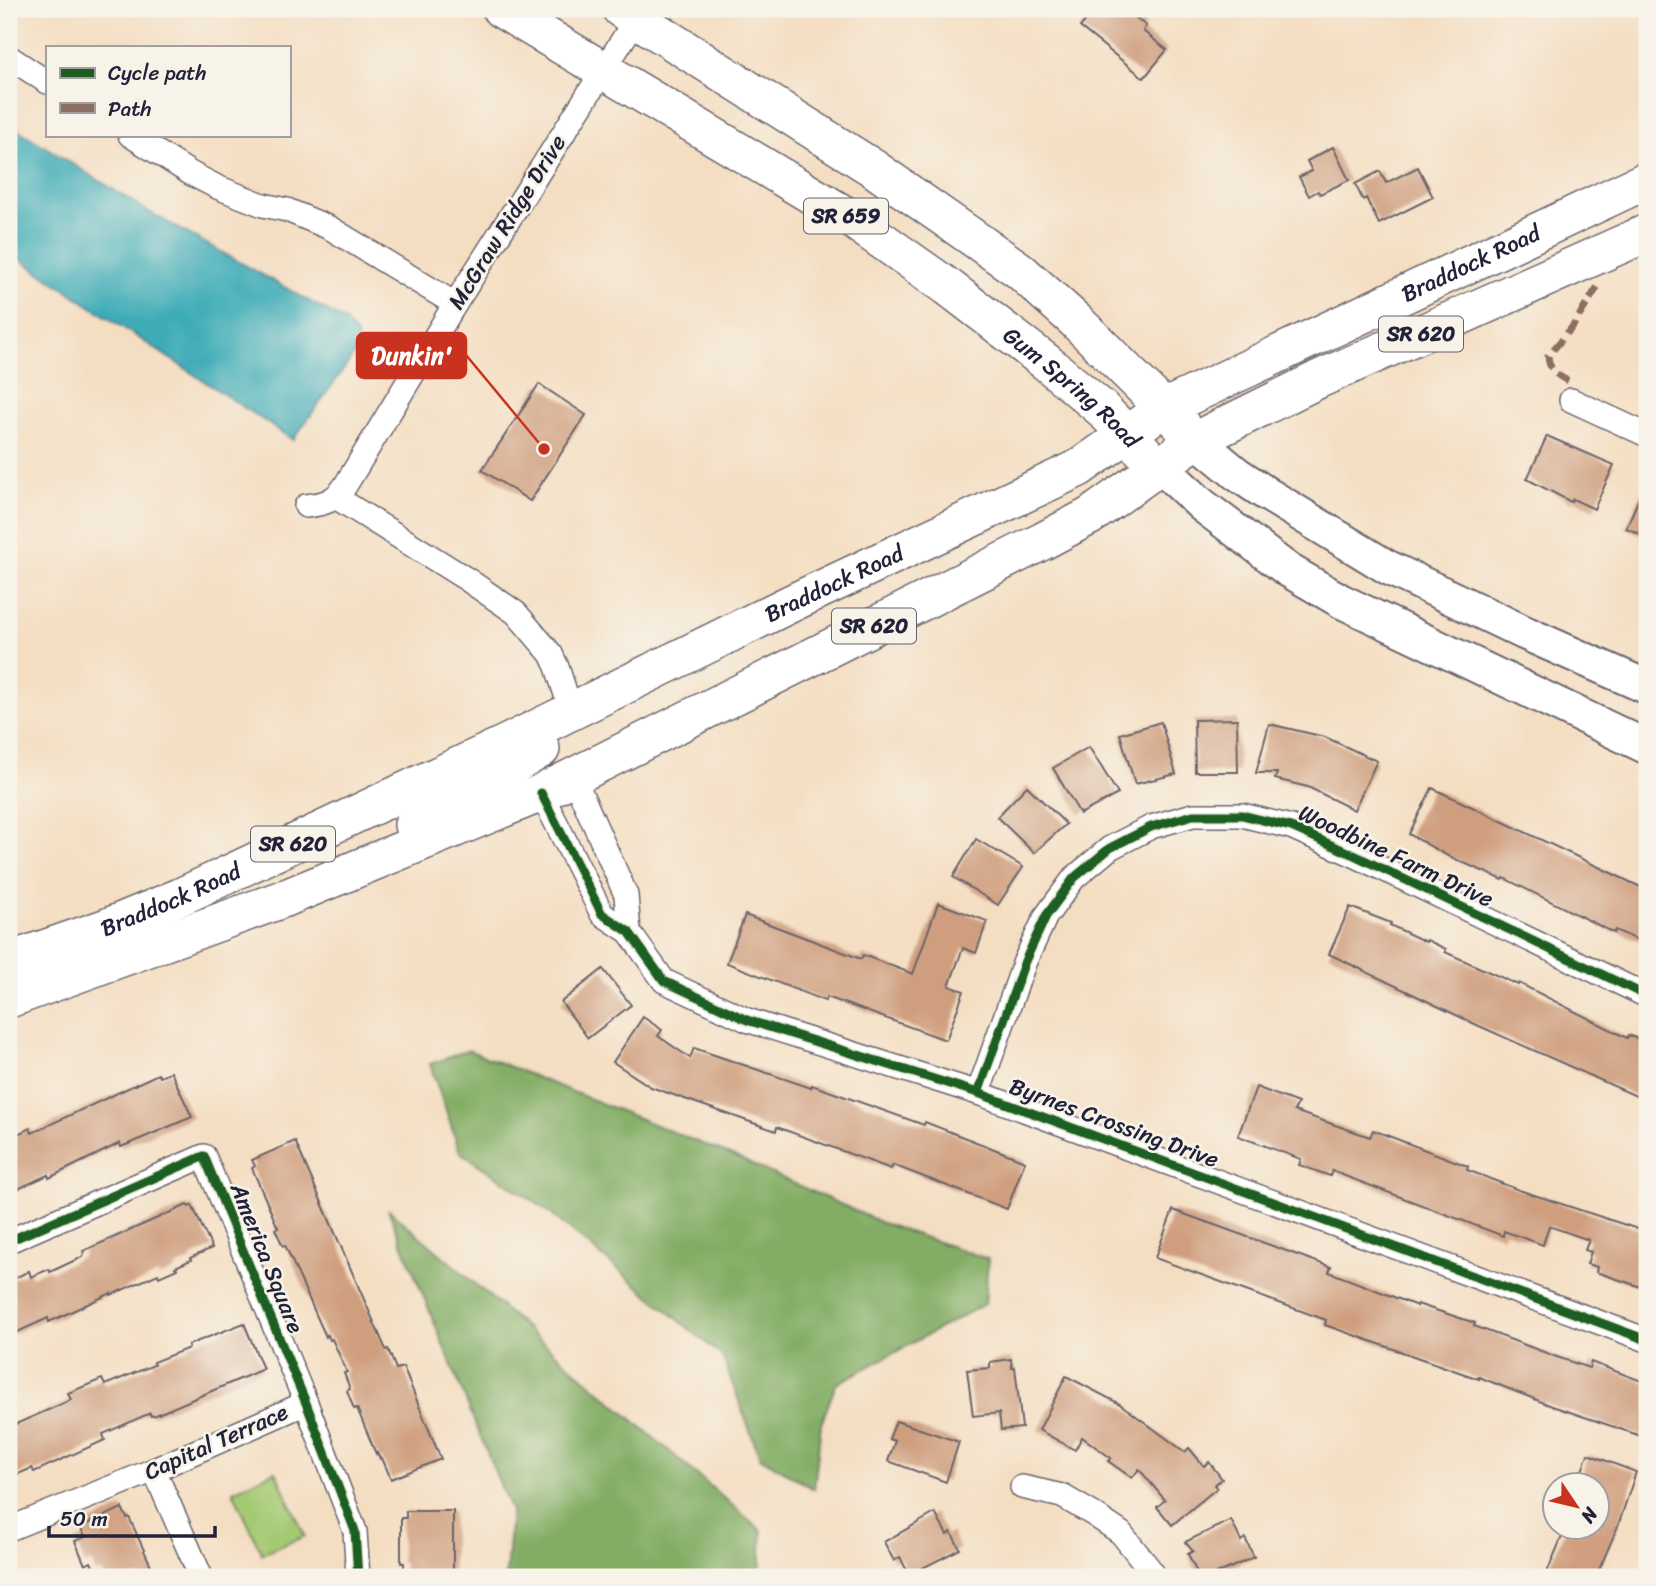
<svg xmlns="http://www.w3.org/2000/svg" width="1656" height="1586" viewBox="0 0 1656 1586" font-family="Sriracha,sans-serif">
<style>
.green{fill:#a4c973;stroke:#637657;stroke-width:2}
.forest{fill:#83ad65;stroke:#526850;stroke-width:2}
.water{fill:#3cacb7;stroke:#2f6779;stroke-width:2}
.building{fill:#cf9e7e}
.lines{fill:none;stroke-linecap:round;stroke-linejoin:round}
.street-casing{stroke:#6c646a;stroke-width:26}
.secondary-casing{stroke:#6c646a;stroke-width:37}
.primary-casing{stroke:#6c646a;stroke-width:40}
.street{stroke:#fff;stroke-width:23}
.secondary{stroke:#fff;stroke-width:33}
.primary{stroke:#fff;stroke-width:37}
.quiet{stroke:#8d6e63;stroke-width:7;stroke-dasharray:14 7;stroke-linecap:butt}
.cycleway-casing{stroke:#f7f3e8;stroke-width:13}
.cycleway{stroke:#1b5e20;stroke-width:9}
.labels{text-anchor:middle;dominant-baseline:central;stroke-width:5;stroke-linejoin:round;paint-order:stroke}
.shield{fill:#f7f3e8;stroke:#62616f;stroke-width:2}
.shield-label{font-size:21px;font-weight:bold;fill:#22223b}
.street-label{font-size:23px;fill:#22223b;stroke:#f7f3e8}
.leader{fill:none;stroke:#c8321e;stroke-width:2.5}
.callout-dot{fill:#c8321e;stroke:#f7f3e8;stroke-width:2.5}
.callout{fill:#c8321e;stroke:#c8321e;stroke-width:2.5}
.callout-label{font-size:24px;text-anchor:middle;font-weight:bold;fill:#fff}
</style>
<rect width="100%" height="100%" fill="#f7f3e8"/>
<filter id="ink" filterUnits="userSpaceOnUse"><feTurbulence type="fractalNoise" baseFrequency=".0143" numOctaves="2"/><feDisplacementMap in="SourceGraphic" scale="14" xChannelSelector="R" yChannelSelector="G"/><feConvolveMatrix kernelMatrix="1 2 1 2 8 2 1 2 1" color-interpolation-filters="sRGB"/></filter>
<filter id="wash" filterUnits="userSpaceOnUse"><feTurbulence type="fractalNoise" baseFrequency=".00686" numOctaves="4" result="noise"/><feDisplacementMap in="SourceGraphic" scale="28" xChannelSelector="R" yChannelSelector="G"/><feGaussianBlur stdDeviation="1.57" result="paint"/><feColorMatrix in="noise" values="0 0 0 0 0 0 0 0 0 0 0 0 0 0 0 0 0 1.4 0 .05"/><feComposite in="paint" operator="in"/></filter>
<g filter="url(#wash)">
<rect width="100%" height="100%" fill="#f4dec2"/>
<polygon class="green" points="275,1471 305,1536 262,1554 233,1491"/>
<g class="forest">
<polygon points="468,1050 735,1157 882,1223 988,1259 985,1304 836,1384 821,1424 814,1489 760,1457 722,1356 544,1208 460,1152 430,1064"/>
<polygon points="388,1209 762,1531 760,1574 763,1577 506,1577 511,1511"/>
</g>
<polygon class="water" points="9,124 146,210 345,321 357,336 358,349 293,440 9,252"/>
<g id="blocks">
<g class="building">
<polygon points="1095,9 1125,9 1146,26 1143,31 1167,50 1144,78 1080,27"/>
<polygon points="1333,147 1349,180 1320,194 1318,191 1309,196 1299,177 1312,171 1307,161"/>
<polygon points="1418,167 1433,197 1379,224 1366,198 1363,200 1355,184 1380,171 1386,183"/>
<polygon points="539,384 586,415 530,501 482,470"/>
<polygon points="1547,436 1614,465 1594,509 1573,499 1571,502 1527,479"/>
<polygon points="1647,480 1647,537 1626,528"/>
<polygon points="1237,719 1238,772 1195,772 1194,720"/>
<polygon points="1161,722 1176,774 1135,784 1120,734"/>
<polygon points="1269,724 1325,737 1377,761 1354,810 1308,787 1275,779 1277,773 1256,773"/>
<polygon points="1089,747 1118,794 1080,814 1053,768"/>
<polygon points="1027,786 1066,824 1034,853 997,817"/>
<polygon points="1432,788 1647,890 1647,944 1615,930 1614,933 1504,878 1503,880 1448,856 1409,834"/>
<polygon points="976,839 1023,867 998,905 953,877"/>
<polygon points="938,903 987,921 976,953 963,948 949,986 964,991 946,1040 827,997 825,1001 727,963 745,915 861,959 863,955 913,974"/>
<polygon points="1350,907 1391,923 1390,925 1426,942 1427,940 1446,949 1445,952 1518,985 1519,983 1627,1038 1629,1035 1647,1043 1647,1101 1477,1025 1329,954"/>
<polygon points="603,969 631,1005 588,1038 561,1002"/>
<polygon points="643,1017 662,1030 658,1036 690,1058 694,1048 811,1088 812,1085 924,1125 925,1122 1025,1161 1007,1209 893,1165 891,1169 777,1127 776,1131 651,1087 613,1062"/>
<polygon points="171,1072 192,1117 121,1147 120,1143 49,1178 48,1175 9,1193 9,1138 30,1128 32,1133 158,1074 160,1077"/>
<polygon points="1256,1087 1298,1103 1294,1111 1370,1137 1373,1130 1468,1166 1467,1170 1519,1190 1647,1232 1647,1289 1596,1272 1597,1267 1587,1264 1591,1252 1585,1250 1589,1240 1549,1226 1543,1245 1504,1231 1503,1236 1332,1171 1330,1176 1299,1165 1301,1159 1238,1136"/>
<polygon points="295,1141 386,1350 388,1349 396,1369 403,1367 441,1459 391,1479 382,1458 380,1459 377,1453 376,1454 357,1408 354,1409 347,1391 350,1389 344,1373 347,1372 332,1339 330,1340 328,1335 326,1337 285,1245 283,1246 275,1229 278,1228 252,1168 255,1166 252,1160"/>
<polygon points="187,1205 189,1207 192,1205 212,1248 190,1258 191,1260 175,1267 177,1269 159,1277 158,1274 111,1295 111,1293 49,1322 48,1318 9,1336 9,1281 29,1271 31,1277 49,1269 50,1272 82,1257 84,1254 83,1251"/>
<polygon points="1173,1210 1331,1267 1329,1272 1417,1306 1417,1304 1475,1323 1474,1326 1557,1357 1589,1368 1591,1362 1647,1383 1647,1438 1552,1406 1479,1377 1479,1379 1325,1325 1326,1320 1155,1258"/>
<polygon points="244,1323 263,1369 156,1415 151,1416 150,1413 103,1434 105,1440 34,1472 32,1468 9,1478 9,1427 71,1400 68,1393 102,1379 105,1385 154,1365 153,1362 189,1348 188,1345"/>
<polygon points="1011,1359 1012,1368 1015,1367 1022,1428 1001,1430 999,1413 973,1416 967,1370 990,1368 990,1362"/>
<polygon points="1066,1376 1120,1404 1185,1452 1189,1448 1204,1466 1209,1462 1222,1479 1214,1485 1217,1488 1172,1525 1157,1507 1165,1500 1139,1469 1132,1478 1108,1461 1111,1458 1082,1437 1075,1450 1039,1430"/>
<polygon points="896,1421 959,1442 946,1482 888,1461 895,1441 889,1439"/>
<polygon points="1588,1454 1636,1472 1618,1526 1596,1577 1545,1577 1566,1527 1597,1527 1597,1485 1577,1485"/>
<polygon points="122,1508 127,1518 129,1517 156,1577 104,1577 101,1571 96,1573 91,1562 85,1565 75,1541 85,1537 80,1527"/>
<polygon points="406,1511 453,1511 453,1577 404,1577 404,1563 401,1563 401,1518 406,1518"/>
<polygon points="935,1513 947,1535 951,1532 960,1549 909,1575 900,1557 894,1561 884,1542"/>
<polygon points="1231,1520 1241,1541 1245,1538 1254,1557 1210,1577 1199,1577 1188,1554 1193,1551 1185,1542"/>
</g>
</g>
</g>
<g filter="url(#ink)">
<use href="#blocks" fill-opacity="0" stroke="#6c646a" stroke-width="2"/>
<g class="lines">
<g class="street-casing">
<g id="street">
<polyline points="9,57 47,82"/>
<polyline points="130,135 190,173 217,187 263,205 287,210 330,228 455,304"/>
<polyline points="1571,400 1647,435"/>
<polyline points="337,498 468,580 516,613 551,654 557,667 571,710"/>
<path d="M306 506C324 504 335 501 345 486L455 304 636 19"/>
<polyline points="573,776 626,895 629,932"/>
<polyline points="541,793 602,914 629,932 664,981 747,1020 978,1093 1647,1340"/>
<polyline points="978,1093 1025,961 1046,916 1074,878 1110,848 1151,827 1193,815 1242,815 1291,827 1354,855 1647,996"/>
<polyline points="9,1241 204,1156 306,1403 355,1531 358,1577"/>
<polyline points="154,1470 201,1577"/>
<polyline points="1022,1487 1062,1496 1093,1514 1121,1533 1152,1572 1153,1577"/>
<polyline points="9,1529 154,1470 306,1403"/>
</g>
</g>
<g class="secondary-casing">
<g id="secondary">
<polyline points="1196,440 1237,474 1267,494 1387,567 1525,633 1647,687"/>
<polyline points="1159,465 1202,505 1288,570 1341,601 1647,747"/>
</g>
</g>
<g class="primary-casing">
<g id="primary">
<path id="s1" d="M501 9 850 218 948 287 1046 362 1101 408 1144 452"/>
<polyline points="621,9 873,168 1019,270 1075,320 1181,425"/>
<polyline points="413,825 541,749"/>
<path id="s2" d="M9 961 105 928 180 897 507 743 796 601 1079 468 1164 408 1647 180"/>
<polyline points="9,999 288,897 541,793 1043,541 1090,516 1196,440 1317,380 1647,233"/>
</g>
</g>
<use href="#street" class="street"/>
<use href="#secondary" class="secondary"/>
<use href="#primary" class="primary"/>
<path class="quiet" d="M1568 381C1556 375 1549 370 1548 356L1573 326 1600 283"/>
<g class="cycleway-casing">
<g id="cycleway">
<polyline points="541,793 602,914 629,932 664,981 747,1020 978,1093 1647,1340"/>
<polyline points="978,1093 1025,961 1046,916 1074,878 1110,848 1151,827 1193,815 1242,815 1291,827 1354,855 1647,996"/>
<polyline points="9,1241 204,1156 306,1403 355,1531 358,1577"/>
</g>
</g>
<use href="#cycleway" class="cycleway"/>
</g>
</g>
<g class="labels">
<g class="shield">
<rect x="804" y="198.5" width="84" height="35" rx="5"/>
<rect x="1379" y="316.5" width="84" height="35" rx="5"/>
<rect x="832" y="608.5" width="84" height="35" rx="5"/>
<rect x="251" y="826.5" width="84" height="35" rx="5"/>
</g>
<g class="shield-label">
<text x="846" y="216">SR 659</text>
<text x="1421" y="334">SR 620</text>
<text x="874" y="626">SR 620</text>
<text x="293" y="844">SR 620</text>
</g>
<g class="street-label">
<text transform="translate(507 222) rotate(-58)">McGraw Ridge Drive</text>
<text stroke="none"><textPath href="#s2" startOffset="1622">Braddock Road</textPath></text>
<text stroke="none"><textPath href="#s1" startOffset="686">Gum Spring Road</textPath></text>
<text stroke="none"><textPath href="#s2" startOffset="908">Braddock Road</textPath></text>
<text transform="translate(1396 856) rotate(25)">Woodbine Farm Drive</text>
<text stroke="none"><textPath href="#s2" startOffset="173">Braddock Road</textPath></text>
<text transform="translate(1114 1123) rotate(20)">Byrnes Crossing Drive</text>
<text transform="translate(267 1258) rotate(68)">America Square</text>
<text transform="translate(216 1442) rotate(-24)">Capital Terrace</text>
</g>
</g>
<path class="leader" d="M544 449L466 355"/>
<circle class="callout-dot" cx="544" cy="449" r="7"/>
<rect class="callout" x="357" y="333" width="109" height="45" rx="7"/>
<g class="callout-label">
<text x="412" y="364">Dunkin'</text>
</g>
<rect width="1656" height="1586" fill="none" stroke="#f7f3e8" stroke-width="35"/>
<rect x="46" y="46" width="245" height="91" fill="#f7f3e8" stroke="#a29fa3" stroke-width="2"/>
<rect x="60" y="68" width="35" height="10" fill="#1b5e20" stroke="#a29fa3" stroke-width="2"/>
<text x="108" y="80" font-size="21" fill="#22223b">Cycle path</text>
<rect x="60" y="103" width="35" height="10" fill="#8d6e63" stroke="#a29fa3" stroke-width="2"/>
<text x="108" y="116" font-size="21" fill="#22223b">Path</text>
<g transform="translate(1576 1506) rotate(125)"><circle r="33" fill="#f7f3e8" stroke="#a29fa3" stroke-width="2"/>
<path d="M0-5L12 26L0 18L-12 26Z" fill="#c8321e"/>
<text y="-10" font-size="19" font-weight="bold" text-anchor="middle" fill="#22223b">N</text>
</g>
<path d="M49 1526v10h166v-10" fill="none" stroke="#22223b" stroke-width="3.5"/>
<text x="60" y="1526" font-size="21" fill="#22223b" stroke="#f7f3e8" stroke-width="5" paint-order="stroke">50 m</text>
</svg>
